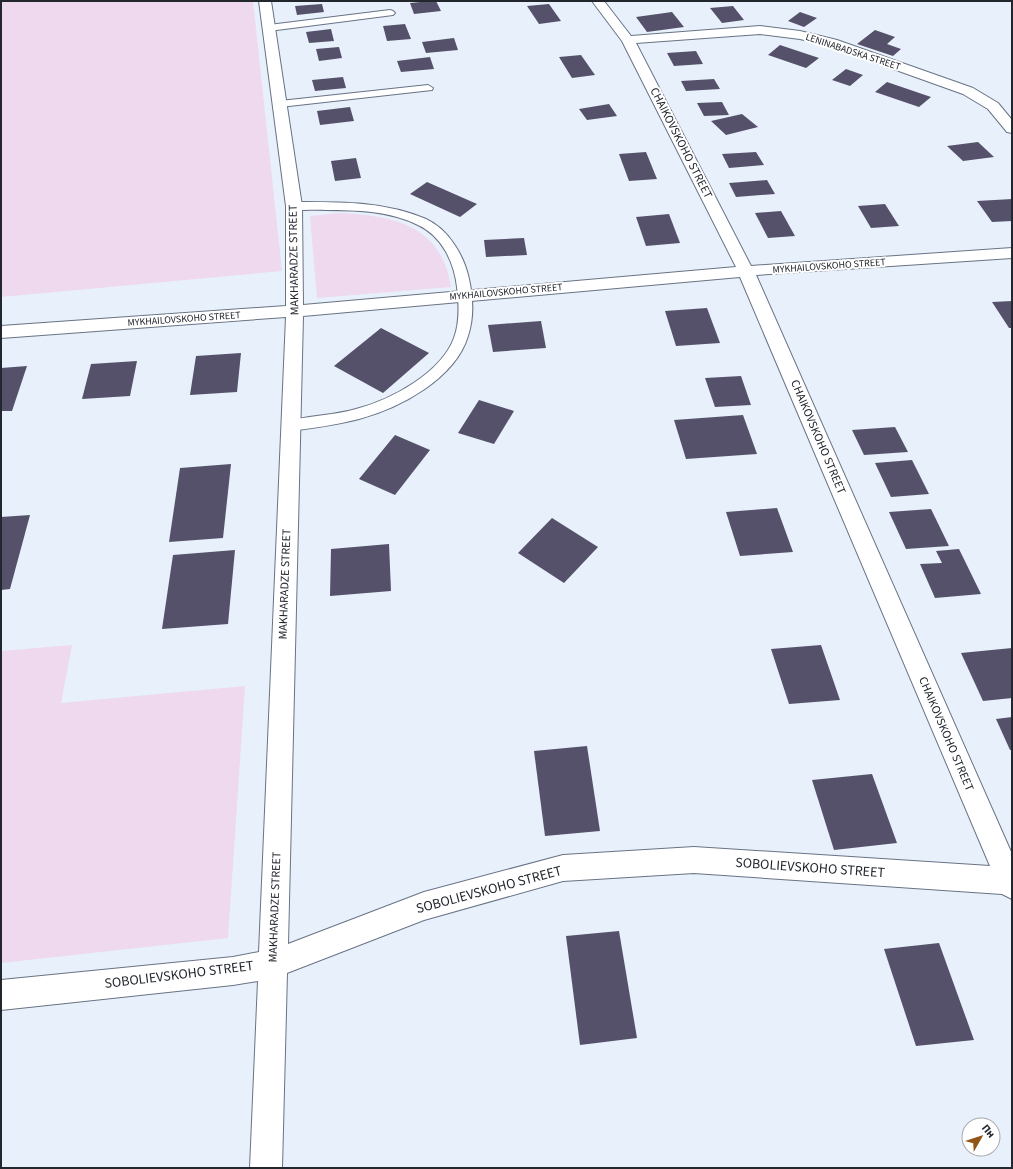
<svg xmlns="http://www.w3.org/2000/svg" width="1013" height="1169" viewBox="0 0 1013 1169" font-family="'Source Sans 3',sans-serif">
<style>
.green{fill:#eed9ef}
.building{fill:#55516a}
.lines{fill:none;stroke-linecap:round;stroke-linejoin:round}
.service-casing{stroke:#687385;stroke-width:2}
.minor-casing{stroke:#687385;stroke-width:2}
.service{fill:#fff;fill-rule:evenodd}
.minor{fill:#fff;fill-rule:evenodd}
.labels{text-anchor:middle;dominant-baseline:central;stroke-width:4;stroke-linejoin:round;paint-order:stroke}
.far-street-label{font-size:10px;fill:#22272e;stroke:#fff}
.street-label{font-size:12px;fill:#22272e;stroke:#fff}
.near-street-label{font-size:14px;fill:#22272e;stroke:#fff}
</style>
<rect width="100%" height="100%" fill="#e8f0fc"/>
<g class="green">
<polygon points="1,1 253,1 282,271 1,297"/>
<path d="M339 213C393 216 441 224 451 287L317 298 310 216Z"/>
<polygon points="72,645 61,703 245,686 228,938 1,963 1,651"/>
</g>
<g class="building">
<polygon points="431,1 436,1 441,11 414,14 410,3"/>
<polygon points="322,4 324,12 297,15 295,6"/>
<polygon points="549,4 561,21 539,24 527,6"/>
<polygon points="733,6 744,20 722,23 710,8"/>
<polygon points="672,12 684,27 647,32 636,17"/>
<polygon points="800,12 817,18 804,27 788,21"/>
<polygon points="405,24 411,39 387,41 383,26"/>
<polygon points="331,29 334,41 309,43 306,32"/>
<polygon points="875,30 895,37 887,44 901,49 893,56 857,44"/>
<polygon points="454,38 458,50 426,53 422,42"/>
<polygon points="780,45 819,58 806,68 768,55"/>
<polygon points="339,47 342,58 319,61 316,49"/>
<polygon points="696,51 703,64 674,66 667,53"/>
<polygon points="581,55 595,75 572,78 559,57"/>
<polygon points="430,57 434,69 401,72 397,61"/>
<polygon points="846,69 863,75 850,86 832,80"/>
<polygon points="343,77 346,88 315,91 312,80"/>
<polygon points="714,79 720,89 686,91 681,81"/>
<polygon points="887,82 931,97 919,107 875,92"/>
<polygon points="722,102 729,115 704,116 697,103"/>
<polygon points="609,104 617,116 587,120 579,109"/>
<polygon points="350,107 354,121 320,125 317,111"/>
<polygon points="742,114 758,127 726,135 711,121"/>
<polygon points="978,142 994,157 963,161 947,146"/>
<polygon points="646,152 657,179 629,181 619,154"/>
<polygon points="756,152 764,165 729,168 722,154"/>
<polygon points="356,158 361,178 335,181 331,161"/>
<polygon points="767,180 775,194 736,197 729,183"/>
<polygon points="427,182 477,204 460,217 410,194"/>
<polygon points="1012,199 1012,221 992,222 977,201"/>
<polygon points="885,204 899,226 871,228 858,206"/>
<polygon points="781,211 795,236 768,238 755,213"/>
<polygon points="669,214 680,243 646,246 636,217"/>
<polygon points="524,238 527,255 486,257 484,240"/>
<polygon points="1012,301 1012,328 1009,328 992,302"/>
<polygon points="707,308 720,343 676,346 665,311"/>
<polygon points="541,321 546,348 493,352 488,325"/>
<polygon points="381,328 429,353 383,393 334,366"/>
<polygon points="241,353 237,392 190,395 196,356"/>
<polygon points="137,361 130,396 82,399 91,364"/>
<polygon points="27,366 12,411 1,411 1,368"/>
<polygon points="741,376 751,405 715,407 705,378"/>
<polygon points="479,400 514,411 494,444 458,433"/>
<polygon points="743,415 757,454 686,459 674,420"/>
<polygon points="895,427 908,452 864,455 852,430"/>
<polygon points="395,435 430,450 395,495 359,479"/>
<polygon points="912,460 929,494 891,497 875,463"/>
<polygon points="231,464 223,538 169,542 180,468"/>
<polygon points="777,508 793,552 740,556 726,512"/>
<polygon points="931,509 949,546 906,549 889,512"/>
<polygon points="30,515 10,589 1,590 1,517"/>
<polygon points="552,518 598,547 564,583 518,553"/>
<polygon points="389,544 391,591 330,596 331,549"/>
<polygon points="959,549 981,594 935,598 920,564 942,563 936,551"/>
<polygon points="235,550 228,624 162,629 173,555"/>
<polygon points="821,645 840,700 789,704 771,649"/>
<polygon points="1012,648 1012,698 983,701 961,653"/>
<polygon points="1012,717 1012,750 1010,750 996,719"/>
<polygon points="587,746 600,831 545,836 534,751"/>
<polygon points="872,774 897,843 834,850 812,780"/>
<polygon points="619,931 637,1038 580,1045 566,936"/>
<polygon points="939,943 974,1040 916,1046 884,949"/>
</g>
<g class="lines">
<g class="service-casing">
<g id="service">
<polygon points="390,10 393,11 395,13 393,15 269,31 264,28 269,25"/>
<polygon points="428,85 433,88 432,90 280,107 275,104 280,101"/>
<path d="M294 202C338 202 384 201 426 219 448 229 464 255 469 279 473 297 474 318 468 336 455 379 400 408 359 419 336 425 313 428 290 431L285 430 283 426 285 422C308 415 333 416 356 409 391 400 441 373 454 338 460 322 459 303 457 287 454 262 442 236 418 225 390 211 357 210 326 210 314 209 301 211 290 209L288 206 290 203Z"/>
</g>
</g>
<g class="minor-casing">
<path id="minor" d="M259 1H271L302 206 303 305 736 267 622 41 592 1H604L631 36 760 26 800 31 837 40 973 88 998 103 1012 120V133L1007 132 988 109 963 94 829 46 800 39 760 34 636 43 751 266 1012 248V258L756 275 1012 854V899L1002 894 694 873 563 881 424 920 287 973 282 1168H250L258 981 233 985 1 1010V980L233 957 259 952 286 317 1 338V326L286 306V206ZM740 277 990 866 694 847 563 855 424 892 288 944 303 316Z"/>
</g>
<use href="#service" class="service"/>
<use href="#minor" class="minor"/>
</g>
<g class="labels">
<g class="far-street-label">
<text transform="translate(853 52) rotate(18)">LENINABADSKA STREET</text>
<text transform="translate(829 266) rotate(-4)">MYKHAILOVSKOHO STREET</text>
<text transform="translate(506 292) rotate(-5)">MYKHAILOVSKOHO STREET</text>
<text transform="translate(184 319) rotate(-4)">MYKHAILOVSKOHO STREET</text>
</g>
<g class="street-label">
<text transform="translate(681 143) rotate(63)">CHAIKOVSKOHO STREET</text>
<text transform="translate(294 260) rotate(-91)">MAKHARADZE STREET</text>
<text transform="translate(818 437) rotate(67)">CHAIKOVSKOHO STREET</text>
<text transform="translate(285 584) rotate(-88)">MAKHARADZE STREET</text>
<text transform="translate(946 734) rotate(67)">CHAIKOVSKOHO STREET</text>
<text transform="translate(275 907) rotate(-88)">MAKHARADZE STREET</text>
</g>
<g class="near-street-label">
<text transform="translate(810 868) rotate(4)">SOBOLIEVSKOHO STREET</text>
<text transform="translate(489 890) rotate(-15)">SOBOLIEVSKOHO STREET</text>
<text transform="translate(179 975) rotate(-7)">SOBOLIEVSKOHO STREET</text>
</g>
</g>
<rect width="1013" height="1169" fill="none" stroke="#22272e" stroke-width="4"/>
<g transform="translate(981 1137) rotate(51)"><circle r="19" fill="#ffffff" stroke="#a7a9ab"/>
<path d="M0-3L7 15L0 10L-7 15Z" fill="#915417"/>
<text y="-6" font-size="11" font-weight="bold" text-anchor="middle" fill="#22272e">Пн</text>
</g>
</svg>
